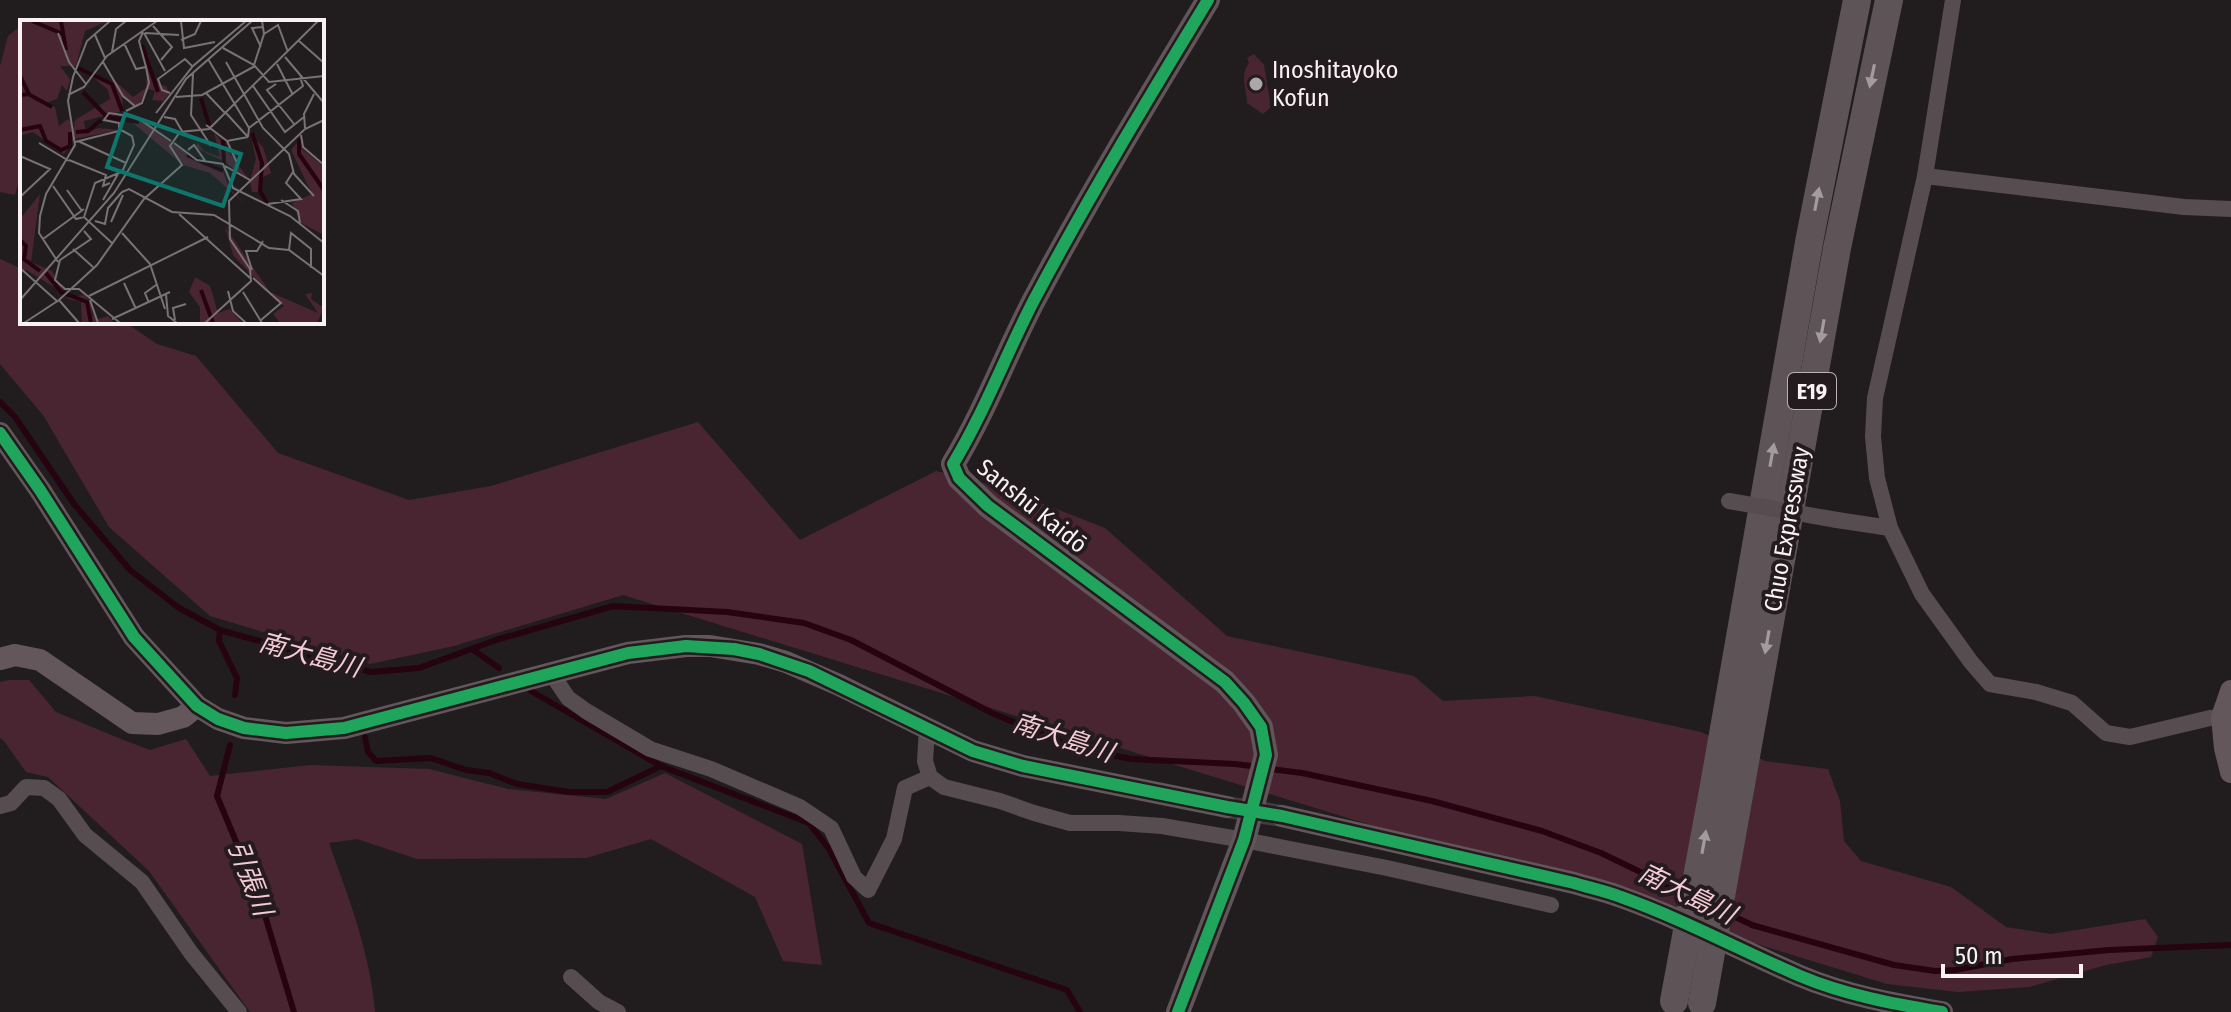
<svg xmlns="http://www.w3.org/2000/svg" width="2231" height="1012" viewBox="0 0 2231 1012" font-family="'Fira Sans Condensed','Noto Sans JP',sans-serif">
<style>
.green{fill:#492532}
.lines{fill:none;stroke-linecap:round;stroke-linejoin:round}
.stream{stroke:#260310;stroke-width:6}
.secondary-tunnel{stroke:#413d3e;stroke-width:22;stroke-dasharray:22 11;stroke-linecap:butt}
.street{stroke:#574d50;stroke-width:16}
.secondary{stroke:#63575b;stroke-width:22}
.primary{stroke:#62555a;stroke-width:24}
.highway{stroke:#5e5356;stroke-width:28}
.street-bridge{stroke:#574d50;stroke-width:16}
.highway-bridge{stroke:#5e5356;stroke-width:28}
.cycleway-casing{stroke:#231b1d;stroke-width:17}
.cycleway{stroke:#20a55d;stroke-width:12}
.oneway{fill:#a39b9d}
.poi-dot{fill:#ada7a9;stroke:#231b1d;stroke-width:3}
.labels{text-anchor:middle;dominant-baseline:central;stroke-width:8;stroke-linejoin:round;paint-order:stroke}
.shield{fill:#231b1d;stroke:#b8b2b4;stroke-width:2}
.shield-label{font-size:22px;font-weight:bold;fill:#f8f2f4}
.poi-label{font-size:24px;fill:#f8f2f4;stroke:#231b1d;text-anchor:start}
.street-label{font-size:24px;fill:#f8f2f4;stroke:#231b1d}
.water-label{font-size:26px;font-style:italic;fill:#f5cad7;stroke:#231b1d}
.inset-river{fill:none;stroke:#260310;stroke-width:4}
.inset-road{fill:none;stroke:#777274;stroke-width:2}
.view{fill:#0f766e;fill-opacity:0.15;stroke:#0f766e;stroke-width:4}
.inset-edge{fill:none;stroke:#f8f2f4;stroke-width:4}
</style>
<rect width="100%" height="100%" fill="#211d1e"/>
<g class="green">
<polygon points="22,25 22,169 15,195 0,192 0,66 8,36"/>
<path d="M1254 54 1264 65 1271 107 1263 114 1247 103C1247 88 1239 76 1249 63L1247 58Z"/>
<polygon points="0,259 22,269 22,322 125,322 157,344 196,356 278,453 409,500 491,486 698,422 800,540 936,471 1003,488 1105,528 1227,636 1414,676 1443,701 1535,696 1701,732 1765,761 1828,769 1840,801 1844,841 1861,861 1951,887 2006,927 2051,934 2145,919 2158,937 2151,957 2106,965 2029,987 1958,992 1887,984 623,595 454,646 370,664 210,616 109,527 43,415 0,364"/>
<path d="M9 680H29L56 712 121 739 150 750 186 739 210 776 310 765 429 769 508 789 606 799 665 773 802 844 822 965 783 961 755 897 651 839 586 858 417 859 357 839 329 843C349 899 370 952 375 1012H250L149 871 48 777 26 772 4 741 0 738V682Z"/>
</g>
<g class="lines">
<g class="stream">
<polyline points="0,402 15,417 74,504 130,570 179,608 220,630 371,672 419,668 496,640 613,606 727,612 804,623 851,640 994,714 1073,747 1131,759 1235,764 1259,767"/>
<polyline points="220,630 219,641 237,678 235,695"/>
<polyline points="472,649 499,668"/>
<polyline points="531,691 661,766 809,823 829,849 869,923 1067,990 1080,1012"/>
<polyline points="365,737 368,752 376,761 431,758 466,770 489,773 517,784 569,792 607,792 661,766"/>
<polyline points="230,745 217,796 260,899 294,1012"/>
<polyline points="1270,769 1302,773 1432,801 1542,831 1601,853 1686,894"/>
<polyline points="1725,912 1752,925 1894,965 1935,971 1955,970 2012,959 2109,950 2231,945"/>
</g>
<polyline class="secondary-tunnel" points="1227,807 1282,816"/>
<g class="street">
<polyline points="1953,0 1925,176 1875,398 1873,437 1877,478 1890,528 1922,594 1971,662 1990,684 2036,692 2072,703 2106,733 2130,737 2210,718 2222,717"/>
<polyline points="1925,176 2184,207 2231,209"/>
<polyline points="1837,520 1890,528"/>
<polyline points="551,673 568,698 586,711 650,749 711,769 800,807 831,828 854,877 868,890 894,839 905,788 930,777"/>
<polyline points="927,729 925,761 930,777 944,787 1000,801 1034,813 1070,823 1119,823 1162,826 1244,840 1387,868 1551,905"/>
<polyline points="0,806 11,803 26,787 44,788 59,799 85,835 142,882 191,953 239,1012"/>
<polyline points="571,977 599,1002 618,1012"/>
</g>
<g class="secondary">
<polyline points="0,433 40,490 134,637 197,706 218,719 244,728 286,733 344,728 628,653 686,646 710,646 759,654 786,662 839,685 973,751 1023,766 1227,807"/>
<polyline points="0,659 15,655 40,660 132,723 158,724 183,717 197,706"/>
<polyline points="2231,691 2222,717 2225,748 2231,772"/>
<path d="M1282 816 1574 883C1590 888 1606 891 1621 897 1683 919 1740 950 1800 976 1845 995 1894 1004 1942 1012"/>
</g>
<path class="primary" d="M1178 1012 1244 840 1266 755 1261 727 1244 703 1225 682 988 506 959 478 953 464C985 411 1006 354 1034 300 1088 198 1148 99 1208 0"/>
<g class="highway">
<polyline points="1715,780 1810,237 1857,0"/>
<polyline points="1741,784 1837,248 1889,0"/>
</g>
<polyline class="street-bridge" points="1729,501 1837,520"/>
<g class="highway-bridge">
<polyline points="1674,1001 1715,780"/>
<polyline points="1702,1003 1741,784"/>
</g>
<g class="cycleway-casing">
<g id="cycleway">
<path d="M0 433 40 490 134 637 197 706 218 719 244 728 286 733 344 728 628 653 686 646 734 649 759 654 809 671 973 751 1023 766 1227 807 1282 816 1574 883C1590 888 1606 891 1621 897 1683 919 1740 950 1800 976 1845 995 1894 1004 1942 1012"/>
<path d="M1178 1012 1244 840 1266 755 1261 727 1244 703 1225 682 988 506 959 478 953 464C985 411 1006 354 1034 300 1088 198 1148 99 1208 0"/>
</g>
</g>
<use href="#cycleway" class="cycleway"/>
</g>
<defs><path id="oneway-solid" d="M-6-.8H1V-3.2L6.5 0L1 3.2V.8H-6Z" transform="scale(2)"/></defs>
<g class="oneway">
<use href="#oneway-solid" transform="translate(1872 76) rotate(102)"/>
<use href="#oneway-solid" transform="translate(1817 199) rotate(-79)"/>
<use href="#oneway-solid" transform="translate(1822 331) rotate(100)"/>
<use href="#oneway-solid" transform="translate(1772 455) rotate(-80)"/>
<use href="#oneway-solid" transform="translate(1767 642) rotate(100)"/>
<use href="#oneway-solid" transform="translate(1704 842) rotate(-80)"/>
</g>
<circle class="poi-dot" cx="1256" cy="84" r="8"/>
<g class="labels">
<rect class="shield" x="1788" y="373" width="48" height="36" rx="6"/>
<g class="shield-label">
<text x="1812" y="391">E19</text>
</g>
<g class="poi-label">
<text x="1272" y="70">Inoshitayoko<tspan x="1272" dy="28">Kofun</tspan></text>
</g>
<g class="street-label">
<text transform="translate(1032 506) rotate(39)">Sanshū Kaidō</text>
<text transform="translate(1787 529) rotate(-80)">Chuo Expressway</text>
</g>
<g class="water-label">
<text transform="translate(310 655) rotate(15)">南大島川</text>
<text transform="translate(1063 738) rotate(18)">南大島川</text>
<text transform="translate(250 878) rotate(69)">引張川</text>
<text transform="translate(1687 894) rotate(26)">南大島川</text>
</g>
</g>
<g transform="translate(20 20)">
<rect width="304" height="304" fill="#211d1e"/>
<path d="M0 1H88L65 11 56 46H40L50 59 47 71 42 65 37 79 26 83 35 87 39 106 48 99 54 108 55 100 90 79 88 70 73 57 96 62 113 77 126 68 128 35 136 63 147 67 148 75 143 81 132 80 135 71 129 69 117 86 102 77 103 91 64 101 66 114 78 108 99 110 54 119 44 134 13 112 0 116ZM108 99 123 102 181 144 203 151 209 168 226 185 190 153 163 145ZM194 112 230 161 236 139 231 116 243 127 251 153 241 158 240 172H232L230 162 205 142 176 128 177 122 184 131 200 137ZM281 118V128L304 147V215L281 203 272 183 292 174 271 130ZM20 174 11 242 32 251 44 273 6 250 0 253V199ZM205 207 250 272 298 293 285 274 292 273 291 279 304 288 297 303H260L253 294 264 286 255 280 213 235ZM175 257 190 266 198 293 210 289 222 303H180V287L169 272ZM64 275 71 283 73 300V290L78 299 88 296 94 303H62L61 282 45 278Z" fill="#492532"/>
<path class="inset-river" d="M12 1 43 14M41 1 46 30M122 25 138 72M58 48 92 64 102 91M0 56 9 74 0 75M63 72 86 96M10 75 32 87M181 78 189 105M87 97 119 102M0 110 20 106 26 121 41 130 50 126V112M56 112 68 111 81 100M232 113 242 143 240 171 247 183M279 118V134L304 170M203 120 204 144M167 135 203 151M0 220 6 226 4 239 20 251M26 253 41 272 67 282 71 303M181 270 193 303"/>
<path class="inset-road" d="M161 1 164 28 195 22M133 6 152 27 141 40M123 12 119 21 126 47M38 13 49 42 66 64M124 13 145 51M125 13 159 15M244 14 258 5 268 32M75 15 85 38M161 20 175 14 181 1M279 21 304 43M104 23 116 49 126 47 129 63 122 83 106 91M241 27 232 8 243 7M203 28 234 45 249 62 304 56M92 32 96 9 106 1M265 37 304 83M188 39 229 108M83 42 103 76 116 87M206 42 243 108 269 134 274 154 294 176M257 44 273 75M234 45 244 14 242 1M173 54 171 95 191 126M256 64 247 70 274 104M233 66 265 112 284 97M150 73 142 70 138 59 165 39 173 47M186 73 205 93M48 75 64 67 87 36 137 1M156 77 182 75 235 46M136 93 173 46 226 1M206 93 228 117M144 97 155 99 162 111M186 105 207 121 228 117M285 108 284 94 294 74M101 110 112 116 114 125 102 152M281 115 283 127 304 145M228 117 229 108 283 66 280 57M58 121 106 143M207 121 218 145M55 122 99 111V103L84 100 89 93 116 97 151 121M19 123 49 141M154 123 177 140 203 144 213 168 270 196 304 223M168 130 174 125 186 142M0 136 30 149 0 177M49 140 86 155 83 166 90 163M205 146 230 160M33 166 56 199 64 197 92 223M47 170 62 191M102 172 109 169 152 192 194 195 249 228 269 230 304 256M83 180 98 154M261 180 278 191 280 203M248 184 281 179 266 163 273 152M159 194 230 258M64 197 75 163 101 152M75 201 85 204 88 188 102 172M91 202 103 175M64 211 71 219 40 240 35 260 45 269H59L100 303M102 213 130 244 145 289M23 219 64 189M53 229 73 247M269 230 271 213 291 229V248M38 242 19 213 20 196 26 174 55 125 48 81 53 57 67 21 90 1M0 248 38 282M232 250 226 231H237L243 221M233 258 261 283 241 300M104 263 116 289M208 271 213 291 226 303M223 272 242 303M146 274 148 296 157 303M69 276 188 217M0 280 94 173 166 59 232 1M39 280 59 303M70 280 78 303M129 283 125 273 136 265M92 299 150 272M155 300 153 288 166 284M4 303 39 280 77 245 124 179 162 145 150 126 160 112 189 109 298 1M185 303 231 261 230 249 210 219 209 181 285 109 304 100"/>
<path class="view" d="M105 94 221 134 203 186 87 147Z"/>
<rect width="304" height="304" class="inset-edge"/>
</g>
<path d="M1943 964v12h138v-12" fill="none" stroke="#f8f2f4" stroke-width="4"/>
<text x="1955" y="964" font-size="24" fill="#f8f2f4" stroke="#231b1d" stroke-width="6" paint-order="stroke">50 m</text>
</svg>
